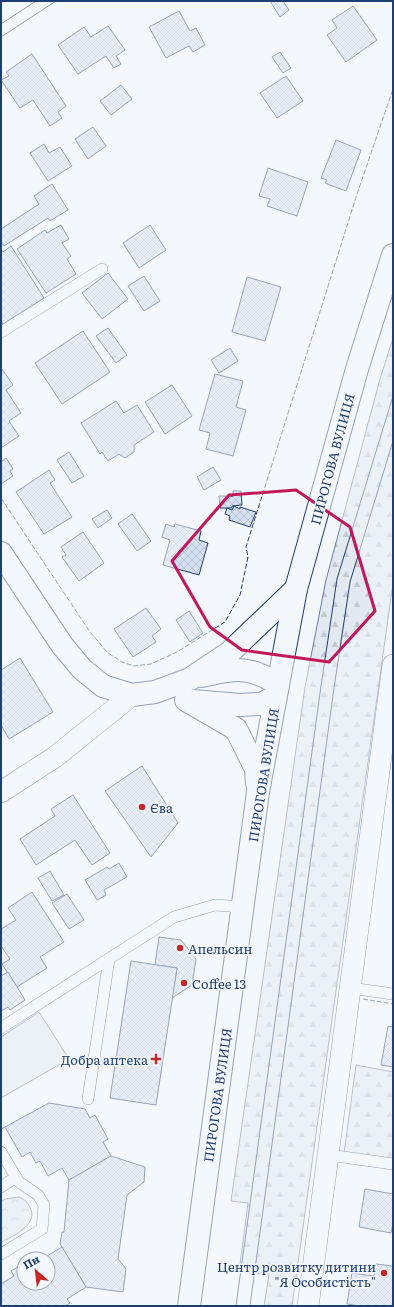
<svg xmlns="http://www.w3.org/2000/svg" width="394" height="1307" viewBox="0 0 394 1307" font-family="Literata,serif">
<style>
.forest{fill:url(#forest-firs);stroke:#687fa3}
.park{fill:url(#park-crowns);stroke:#687fa3}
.parking{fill:#e3e8f0;stroke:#687fa3}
.building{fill:url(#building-cross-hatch);stroke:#1d3f73}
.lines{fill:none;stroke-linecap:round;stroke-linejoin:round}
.service-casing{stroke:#1d3f73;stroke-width:12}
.minor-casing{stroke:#1d3f73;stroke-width:22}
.secondary-casing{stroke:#1d3f73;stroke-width:24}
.service{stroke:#f4f7fb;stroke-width:11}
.minor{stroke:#f4f7fb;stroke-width:21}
.secondary{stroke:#f4f7fb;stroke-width:22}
.tram{stroke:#1d3f73;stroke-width:1}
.fence{stroke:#1d3f73;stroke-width:1;stroke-dasharray:5 2;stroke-linecap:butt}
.marked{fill:none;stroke:#c2185b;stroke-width:3;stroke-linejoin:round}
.poi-dot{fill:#c62828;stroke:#f4f7fb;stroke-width:1.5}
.labels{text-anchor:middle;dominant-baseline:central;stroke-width:3;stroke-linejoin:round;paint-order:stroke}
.street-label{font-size:13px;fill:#1d3f73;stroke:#f4f7fb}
.poi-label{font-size:13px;fill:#1d3f73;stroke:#f4f7fb;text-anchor:start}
</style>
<defs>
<pattern id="forest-firs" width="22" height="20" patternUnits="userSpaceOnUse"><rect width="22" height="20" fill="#e3e9f0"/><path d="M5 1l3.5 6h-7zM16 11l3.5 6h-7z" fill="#c2c9d1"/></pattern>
<pattern id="park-crowns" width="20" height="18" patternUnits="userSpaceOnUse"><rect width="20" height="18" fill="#e3e9f0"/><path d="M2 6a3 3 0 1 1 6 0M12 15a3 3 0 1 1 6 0" fill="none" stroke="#c2c9d1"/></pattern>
<pattern id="building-cross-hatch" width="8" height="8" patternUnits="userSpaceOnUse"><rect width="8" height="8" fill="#d5e0f0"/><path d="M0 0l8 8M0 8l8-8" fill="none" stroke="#b6c1d1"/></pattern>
</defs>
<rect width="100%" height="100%" fill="#f4f7fb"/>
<g class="forest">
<polygon points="393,338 393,583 292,1306 264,1306 269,1275 239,1272 248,1203 231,1201 305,687 326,580 380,379"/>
<polygon points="356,1065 393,1072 393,1160 344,1153"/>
</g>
<path class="park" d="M19 1197C25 1200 29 1203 31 1210 37 1225 12 1237 1 1242V1202L5 1199Z"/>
<polygon class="parking" points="39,1012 69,1059 1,1098 1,1037"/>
<g class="building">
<polygon points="270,1 283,1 289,10 280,17"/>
<polygon points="353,6 377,40 346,62 327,35 337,28 332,20"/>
<polygon points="179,11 190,31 196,28 205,45 193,52 189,46 166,58 149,27"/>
<polygon points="108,26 125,50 116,56 121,64 114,68 106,56 78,74 58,45 84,27 91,37"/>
<polygon points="280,52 291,68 283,73 272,57"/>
<polygon points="32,54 66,106 58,112 62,118 50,126 33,100 20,108 1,80 9,76 6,72"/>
<polygon points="286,76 303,101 277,118 260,93"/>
<polygon points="121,85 132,99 111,115 100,101"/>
<polygon points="93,127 106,146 88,159 75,139"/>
<polygon points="336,140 361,150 346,191 325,183 327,180 321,178"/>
<polygon points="44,144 49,153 60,147 72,166 48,181 30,153"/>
<polygon points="268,168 308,182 297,216 267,206 270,199 259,196"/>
<polygon points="52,184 68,210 50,221 48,218 4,246 1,242 1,229 39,204 34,196"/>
<polygon points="61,225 69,239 62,243 71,256 67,259 76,274 46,293 17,249 45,230 47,233"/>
<polygon points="150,225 166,250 139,268 123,243"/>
<polygon points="11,246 44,298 3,324 1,321 1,249 3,252"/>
<polygon points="108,273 128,299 102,319 82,293"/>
<polygon points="144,276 160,301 144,311 128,286"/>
<polygon points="247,277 281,287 265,341 232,332"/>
<polygon points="108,328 127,355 116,363 96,336"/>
<polygon points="83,331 110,372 62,404 35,363"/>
<polygon points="230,348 238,361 219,373 211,360"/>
<polygon points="2,369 13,385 6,390 21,413 9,421 19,436 1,448 1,370"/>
<polygon points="215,374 243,381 236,407 246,410 233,456 206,449 210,433 199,430"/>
<polygon points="172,385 192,416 165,434 145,402"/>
<polygon points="116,401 124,413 137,405 154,432 134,445 134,452 125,458 119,454 108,461 102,452 100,454 81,423"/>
<polygon points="69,452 84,476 72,483 57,460"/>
<polygon points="6,458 13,469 10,471 13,476 1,484 1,462"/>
<polygon points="213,467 221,480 204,490 197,477"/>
<polygon points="49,470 55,480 50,483 72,517 44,534 16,492"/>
<polygon points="233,491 241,491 242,505 232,506 232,508 220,508 219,496 233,496"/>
<polygon points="234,506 240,509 240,507 256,512 250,527 229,520 230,516 225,514 227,508 232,510"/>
<polygon points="107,510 112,518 98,528 92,519"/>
<polygon points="132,514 151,541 137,551 118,524"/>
<polygon points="166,524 174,527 175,524 201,531 199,540 208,543 199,575 163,565 170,540 162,537"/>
<polygon points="83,532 104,563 79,581 62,557 66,555 61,547"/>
<polygon points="146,608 161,629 152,636 156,642 133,657 114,629"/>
<polygon points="189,611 203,633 190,642 176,620"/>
<polygon points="20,658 53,712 9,739 1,725 1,670"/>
<polygon points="142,766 178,823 151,857 105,791"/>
<polygon points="73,795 110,853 92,865 75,840 36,865 20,839 55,816 51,809"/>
<polygon points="119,863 127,877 104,890 106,895 97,900 85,880 107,867 109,869"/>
<polygon points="50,871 64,895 52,901 38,878"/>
<polygon points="32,892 64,942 40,957 47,968 17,987 2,964 10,959 1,946 1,929 16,920 8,908"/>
<polygon points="67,894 84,920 69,929 52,903"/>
<polygon points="159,937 181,940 196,959 192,985 172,998 177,968 155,965"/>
<polygon points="131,961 177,968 156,1105 110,1098"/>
<polygon points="8,972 25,1000 10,1010 8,1007 1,1011 1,976"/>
<polygon points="388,1026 393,1027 393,1067 381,1065"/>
<polygon points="49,1103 85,1109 90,1118 95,1115 108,1139 103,1142 111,1156 69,1180 62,1168 48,1176 40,1161 36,1163 30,1152 22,1157 5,1127"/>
<polygon points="111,1156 145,1167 144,1182 127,1195 118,1259 126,1269 123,1292 86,1287 60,1244 62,1232 64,1232 69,1180"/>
<polygon points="365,1189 393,1194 393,1223 391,1233 359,1227"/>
<polygon points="62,1247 86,1287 67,1299 70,1303 65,1306 1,1306 1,1284 14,1276 11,1271 24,1263 24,1283 48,1283 48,1259 42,1259"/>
<polygon points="376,1264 393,1266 393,1306 360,1306 347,1304 352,1273 374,1276"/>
</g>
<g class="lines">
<g class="service-casing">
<g id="service">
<polyline points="1,332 102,269"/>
<polyline points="350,988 393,994"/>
<polyline points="1,1028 174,917 215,905 243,907"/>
<polyline points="88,1099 109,959"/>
<polyline points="1,1152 19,1182 38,1195 44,1205 42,1229 1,1254"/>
<polyline points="329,1155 393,1164"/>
<polyline points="1,1187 16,1177"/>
</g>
</g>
<g class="minor-casing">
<g id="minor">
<polyline points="1,792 55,757 132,695"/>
<polyline points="308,1306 393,665"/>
</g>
</g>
<g class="secondary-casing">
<g id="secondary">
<polyline points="1,553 62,645 82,669 103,686 132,695 155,692 190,679 229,653 296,589"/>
<path d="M201 676C220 672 239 666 258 674 265 676 272 681 278 684"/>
<polyline points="186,700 236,729 256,769 257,783"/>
<polyline points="193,701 240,705 258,704 262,704 276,696"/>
<polyline points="189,1306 258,792 296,589 357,369 393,255"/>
</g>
</g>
<use href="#service" class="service"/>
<use href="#minor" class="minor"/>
<use href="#secondary" class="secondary"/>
<g class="tram">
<polyline points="1,24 36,1"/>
<polyline points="1,37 56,1"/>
<polyline points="236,1306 321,686 337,579 393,396"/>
<polyline points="250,1306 334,688 350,582 393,441"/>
</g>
<g class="fence">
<polyline points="1,498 90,632 108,653 122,662 134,666 151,664 177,652 225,622 240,595 248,557 246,547 358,191 393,89"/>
<polyline points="363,999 393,1004"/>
<polyline points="1,1129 5,1127"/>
</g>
</g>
<path d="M0 0H394V1307H0ZM296 490 350 527 375 611 329 662 242 650 210 627 172 561 229 495Z" fill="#f4f7fb" fill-opacity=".55" fill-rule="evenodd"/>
<path class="marked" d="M296 490 350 527 375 611 329 662 242 650 210 627 172 561 229 495Z"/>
<g class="poi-dot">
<circle cx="142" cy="807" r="4"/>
<circle cx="180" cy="948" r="4"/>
<circle cx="184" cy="983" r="4"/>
<path d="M154 1053h4v4h4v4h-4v4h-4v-4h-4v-4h4z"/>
<circle cx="384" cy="1273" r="4"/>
</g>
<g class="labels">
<g class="street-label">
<text transform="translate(332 459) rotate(-75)">ПИРОГОВА ВУЛИЦЯ</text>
<text transform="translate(263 775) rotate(-81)">ПИРОГОВА ВУЛИЦЯ</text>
<text transform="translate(217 1095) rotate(-82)">ПИРОГОВА ВУЛИЦЯ</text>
</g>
<g class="poi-label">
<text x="150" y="807">Єва</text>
<text x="188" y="948">Апельсин</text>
<text x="192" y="983">Coffee 13</text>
<text x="148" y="1059" text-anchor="end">Добра аптека</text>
<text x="376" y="1266" text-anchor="end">Центр розвитку дитини<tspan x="376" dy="15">"Я Особистість"</tspan></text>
</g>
</g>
<rect width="394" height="1307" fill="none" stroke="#1d3f73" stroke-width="4"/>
<g transform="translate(36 1271) rotate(332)"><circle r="19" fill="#f4f7fb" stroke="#9eadc5"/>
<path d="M0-3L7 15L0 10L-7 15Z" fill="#c62828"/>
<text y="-6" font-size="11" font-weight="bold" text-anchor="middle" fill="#1d3f73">Пн</text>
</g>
</svg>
